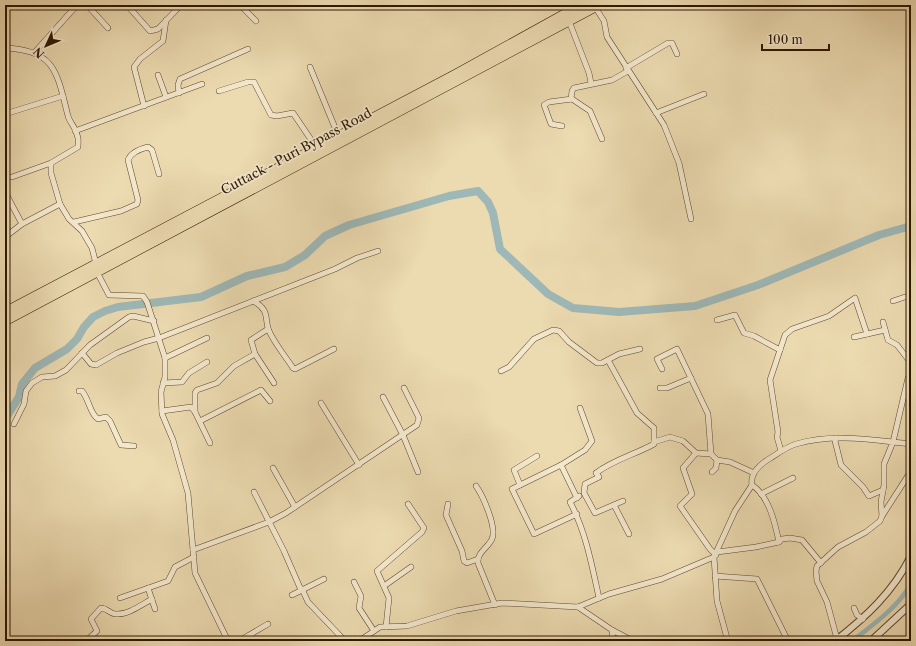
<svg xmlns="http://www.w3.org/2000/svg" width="916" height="646" viewBox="0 0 916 646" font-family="'Libre Caslon Text',serif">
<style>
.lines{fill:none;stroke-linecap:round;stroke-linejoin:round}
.canal{stroke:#9eb8b7;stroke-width:4.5}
.river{stroke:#9eb8b7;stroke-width:8}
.minor-casing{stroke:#5e482e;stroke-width:6}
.tertiary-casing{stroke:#5e482e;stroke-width:8}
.trunk-casing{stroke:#2e1702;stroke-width:10}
.minor{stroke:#f3e7cc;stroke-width:5}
.tertiary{stroke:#f3e7cc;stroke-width:6}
.trunk{stroke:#ecdab0;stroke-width:9}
.labels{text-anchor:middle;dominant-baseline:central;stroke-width:3.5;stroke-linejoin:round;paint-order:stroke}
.street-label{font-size:13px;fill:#2e1702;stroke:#f3e7cc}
</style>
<rect width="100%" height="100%" fill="#ecdab0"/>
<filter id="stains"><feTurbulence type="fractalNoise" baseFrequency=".005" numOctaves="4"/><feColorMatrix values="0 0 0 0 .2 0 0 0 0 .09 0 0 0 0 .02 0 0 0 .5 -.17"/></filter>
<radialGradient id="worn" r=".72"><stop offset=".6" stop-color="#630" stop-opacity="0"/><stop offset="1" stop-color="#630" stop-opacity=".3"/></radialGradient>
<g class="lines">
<path class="canal" d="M852 641C874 624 897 608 911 584"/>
<polyline class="river" points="5,419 19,397 22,384 35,368 67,349 77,339 84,327 93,317 105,311 118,307 201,297 247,276 285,267 305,255 325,236 349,225 449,196 478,191 488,202 493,213 500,249 548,294 573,308 619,312 695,306 758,285 879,235 911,226"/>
<g class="minor-casing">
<g id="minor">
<polyline points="87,5 108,28"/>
<polyline points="127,5 150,31 158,29 181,5"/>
<polyline points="240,5 256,21"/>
<polyline points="595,7 604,21 607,37 664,125 679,163 691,219"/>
<polyline points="569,21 589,73 591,83"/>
<path d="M5 48C56 50 57 73 68 116 70 123 76 128 77 135 79 138 78 143 78 147L51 163V173L60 204 69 219 82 231 92 248 99 276 109 295 143 296 147 302 165 358V377L161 392 162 414 173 440 188 493 195 573 228 641"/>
<polyline points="35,52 77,5"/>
<polyline points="310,67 338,135"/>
<polyline points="626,68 668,43 672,43 677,54"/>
<polyline points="158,75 166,97"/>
<polyline points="219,91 248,82 254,82 271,115 277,116 293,113 316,147"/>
<polyline points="179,93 178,85 180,79 248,49"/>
<polyline points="571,99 572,91 574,88 612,80 628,71"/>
<polyline points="144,106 134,67 140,59 163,41 166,20"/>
<polyline points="656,113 704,94"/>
<polyline points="5,114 63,96"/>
<polyline points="562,126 551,124 544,105 549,102 572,99 590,111 602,139"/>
<polyline points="75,131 202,84"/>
<polyline points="12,177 51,163"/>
<polyline points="5,192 22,224"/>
<path d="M74 222 121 211 137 204 138 200 128 160C131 152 140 149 148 147L152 150 159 174"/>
<polyline points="5,237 22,224 60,204"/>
<path d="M253 301C272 311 263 320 270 333 276 345 285 356 293 368L295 369 334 349"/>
<polyline points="893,301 911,295"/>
<polyline points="717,320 735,315 744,333 754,336 780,350"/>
<polyline points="883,322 888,340 897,345 911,363"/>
<polyline points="854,337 885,330"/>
<polyline points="82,353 91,364 96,365 117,353 144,342 159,338 335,269 357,258 378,251"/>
<polyline points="255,354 251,340 268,329"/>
<polyline points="165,358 207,338"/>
<path d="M608 360 637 413 654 428V444C634 455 615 459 596 473L599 477 585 484 584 493 595 513 623 501"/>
<polyline points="662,369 657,359 677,349 708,414 711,454 717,460"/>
<polyline points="501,371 509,367 534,339 553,330 559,331 569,342 597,363 602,363 619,354 640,349"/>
<polyline points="911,372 908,378 893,442 911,444"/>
<polyline points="163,383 182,382 189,373 207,362"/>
<polyline points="660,388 667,388 691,378"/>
<path d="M79 391H82C89 399 90 414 98 419L106 417 110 421 121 445 134 446"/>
<polyline points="383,397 403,435 418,472"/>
<polyline points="321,403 359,465"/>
<polyline points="162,411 191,407 195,412 210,443"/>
<polyline points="195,412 195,393 197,390 217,383 234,366 255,354 274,383"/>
<polyline points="200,421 261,390 270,401"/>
<polyline points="14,424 24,404 26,391 32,383 42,377 55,376 66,370 90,345 129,317 133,316 154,321"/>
<polyline points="836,438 835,441 841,465 863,487 869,496 883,490"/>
<polyline points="654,442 670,437 683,441 696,453 711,454"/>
<polyline points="781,451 777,437 778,432 770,380 785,335 792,329 829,316 855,298 867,334"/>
<polyline points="696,453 683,468 692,494 680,506 710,549 716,555"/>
<polyline points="561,465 585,450 592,441 580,408"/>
<polyline points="273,468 295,507"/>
<polyline points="712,472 716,468 717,460 730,462 754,473"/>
<polyline points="520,485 514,470 537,456"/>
<path d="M752 485C769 496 775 523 779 542"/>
<path d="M476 486C483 496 497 527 492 539 488 548 477 552 478 563L495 605"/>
<polyline points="254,492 284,551 301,590"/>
<polyline points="761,494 793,478"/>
<path d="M579 496 570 502C586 532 592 566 599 598"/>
<polyline points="448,504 446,515 462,551 464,561 467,563 478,559"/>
<polyline points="614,505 629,534"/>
<polyline points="577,514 534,534 512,489 561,465 577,498"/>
<polyline points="882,516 911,471"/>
<polyline points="193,550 269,522 286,513 417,425 419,418 404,388"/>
<polyline points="717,552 756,547 779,542 782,539 790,538 802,540 821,563"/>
<polyline points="714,557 717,601 727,638 733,641"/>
<polyline points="715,576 757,579 788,641"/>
<polyline points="354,582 361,596 359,608 374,631"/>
<polyline points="384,586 411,567"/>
<polyline points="148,588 155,609"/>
<polyline points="302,589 308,602 345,641"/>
<polyline points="292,595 324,579"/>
<polyline points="120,598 168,581 175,567 194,557"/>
<polyline points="578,607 612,630 633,641"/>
<polyline points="854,608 857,615 863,619"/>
<polyline points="386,627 389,598 377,571 422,532 424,528 408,504"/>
<polyline points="612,630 613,641"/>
<path d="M86 641 97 631 91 619 101 608C107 608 110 614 116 614 128 615 141 605 152 599"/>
<polyline points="239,641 268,624"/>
<path d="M359 641 380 627 407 626 456 611 502 603 578 607 609 594 662 579 714 557 735 511 752 485C750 473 759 465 769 459 777 454 786 447 796 444 828 435 860 438 893 442L884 464V485L881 502 882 516 880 521 866 532 838 547 817 566 816 571 817 581 827 602 837 639"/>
</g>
</g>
<g class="tertiary-casing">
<g id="tertiary">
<path d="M835 641C866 617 893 592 911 556"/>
<polyline points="871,641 911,604"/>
</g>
</g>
<g class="trunk-casing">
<g id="trunk">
<polyline points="5,312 456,74 581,5"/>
<polyline points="5,321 599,5"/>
</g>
</g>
<use href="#minor" class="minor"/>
<use href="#tertiary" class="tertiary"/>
<use href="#trunk" class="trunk"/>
</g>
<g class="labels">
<g class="street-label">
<text transform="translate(296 151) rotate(-28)">Cuttack - Puri Bypass Road</text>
</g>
</g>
<rect width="916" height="646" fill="none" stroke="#ecdab0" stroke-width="20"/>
<rect x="6" y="6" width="904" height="634" fill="none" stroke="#2e1702" stroke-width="2"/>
<rect x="10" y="10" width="896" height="626" fill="none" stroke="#2e1702"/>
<g transform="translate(46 46) rotate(226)" stroke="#f3e7cc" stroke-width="3" paint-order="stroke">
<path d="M0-3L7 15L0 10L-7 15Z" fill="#2e1702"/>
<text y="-6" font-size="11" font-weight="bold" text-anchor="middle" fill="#2e1702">N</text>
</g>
<path d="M762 44v6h67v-6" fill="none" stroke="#2e1702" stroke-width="2"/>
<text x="768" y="44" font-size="12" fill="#2e1702" stroke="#f3e7cc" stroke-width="3" paint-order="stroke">100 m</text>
<rect width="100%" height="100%" filter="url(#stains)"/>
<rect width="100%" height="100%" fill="url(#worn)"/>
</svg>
